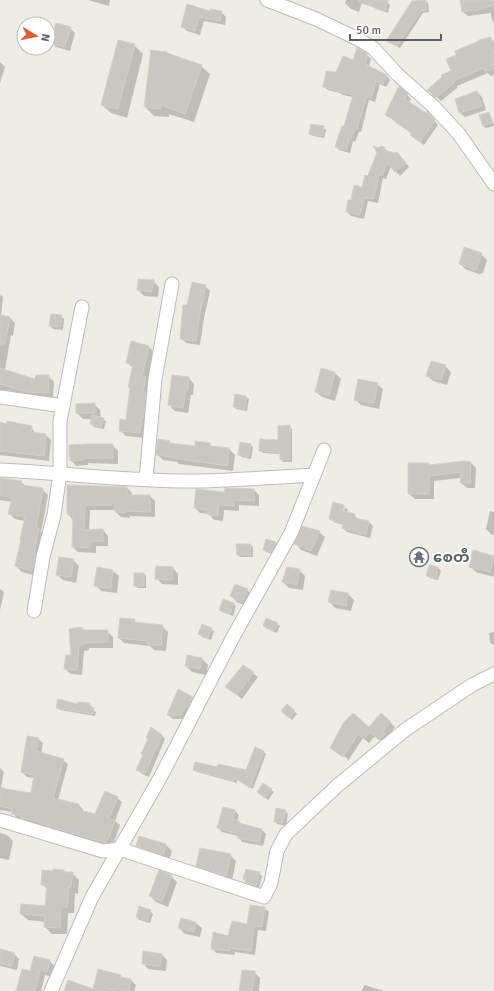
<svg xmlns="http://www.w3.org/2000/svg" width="494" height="991" viewBox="0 0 494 991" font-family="Signika,'Noto Sans Myanmar',sans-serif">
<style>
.shadow{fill:#0003;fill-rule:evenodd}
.building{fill:#cac7c2;stroke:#d3d0c3}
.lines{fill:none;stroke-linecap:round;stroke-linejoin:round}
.street-casing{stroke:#b9bbc0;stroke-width:15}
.street{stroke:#fff;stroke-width:13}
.labels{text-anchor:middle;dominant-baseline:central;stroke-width:3.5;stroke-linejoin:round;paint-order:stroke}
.worship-label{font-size:15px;font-weight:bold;fill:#5b616d;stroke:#fff;text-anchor:start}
</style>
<rect width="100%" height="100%" fill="#eeede4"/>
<g class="shadow">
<polygon points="88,0 110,0 109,6"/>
<polygon points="346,0 363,0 359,12 351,9 345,3"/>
<polygon points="375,0 387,2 390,5 388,13 376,9 373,6"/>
<polygon points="461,0 494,0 494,23 492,20 491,13 468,16 463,12"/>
<polygon points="425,1 428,3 429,12 423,13 400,48 390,43 388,41"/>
<polygon points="188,5 211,12 221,12 226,17 225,25 204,21 200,35 187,31 182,26"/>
<polygon points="29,20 39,24 27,24"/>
<polygon points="48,27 55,30 70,28 75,33 70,51 56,47 51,42 48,40"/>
<polygon points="490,38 494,42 494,75 491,76 488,73 457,86 457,88 441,101 429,90 452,72"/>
<polygon points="134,45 143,54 127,118 111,113 102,105"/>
<polygon points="167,53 169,55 201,66 210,74 194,122 169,114 169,117 154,116 145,107"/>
<polygon points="367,55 371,59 369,66 387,76 390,80 386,87 380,84 375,102 369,100 361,132 359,132 355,142 353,141 350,153 339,150 336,147 344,128 353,97 343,95 340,93 328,90 324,87 337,74 353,61"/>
<polygon points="0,62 5,67 0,83"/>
<polygon points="477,92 482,97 486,110 465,117 460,113 456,100"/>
<polygon points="407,95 411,99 409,103 426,114 427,113 438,125 424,145 415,139 411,135 412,134 386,115"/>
<polygon points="488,113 491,116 494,126 486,128 483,126"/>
<polygon points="323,127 326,130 324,138 313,136 310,134"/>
<polygon points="384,148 389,152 401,157 409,167 400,176 391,166 386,179 383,178 378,203 368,201 364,219 351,216 347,212 351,202 362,188 379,150"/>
<polygon points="481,254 487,260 483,273 479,274 465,269 460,263"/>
<polygon points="153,281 159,287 158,297 144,296 138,290"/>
<polygon points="205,286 210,291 204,318 200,345 186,343 181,338"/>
<polygon points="0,295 3,297 1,316 10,318 15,323 13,336 11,335 5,370 36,380 48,376 54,382 53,398 32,397 9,390 9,392 0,391"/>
<polygon points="61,316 64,319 63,330 53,329 50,326"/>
<polygon points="132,343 149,347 154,352 148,381 151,384 146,438 126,436 120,430 127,421 133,368 127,362"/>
<polygon points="445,366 451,372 447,385 433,381 428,376"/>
<polygon points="321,370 335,373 341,379 335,401 322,397 316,392"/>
<polygon points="189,378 194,384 193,395 191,395 188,413 175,411 169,405"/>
<polygon points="377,384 383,389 379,409 361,405 355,399"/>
<polygon points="235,395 246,397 249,399 247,411 236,409 234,407"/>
<polygon points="94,404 100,410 101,418 106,421 104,429 94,427 91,424 92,419 83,419 77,413 77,405"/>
<polygon points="0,423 31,427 36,434 46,435 51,440 49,461 0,455"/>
<polygon points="289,426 292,429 292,462 283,462 281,459 281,454 263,453 260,450 279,441"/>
<polygon points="169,441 172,444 196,448 210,444 214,448 229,449 235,455 233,471 179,464 177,462 163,460 157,454"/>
<polygon points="112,445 118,451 118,464 88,463 88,465 76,466 71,460"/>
<polygon points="250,445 253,447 251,459 242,457 239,455"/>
<polygon points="471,463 476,468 475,488 467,488 461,483 461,478 434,481 434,499 415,499 409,494 428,464 431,466"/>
<polygon points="0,479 21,482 26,486 42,489 48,495 41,532 44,535 37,576 22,572 16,566 25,521 15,519 9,513 12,502 0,500"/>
<polygon points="68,486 127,488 132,493 132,496 150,496 155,501 155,517 130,516 130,518 121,517 116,512 116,510 90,510 89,531 103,530 108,536 108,546 96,546 96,553 78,552 73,547 73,520 68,514"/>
<polygon points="254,490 259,495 259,506 239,505 239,511 224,510 223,521 214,520 209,514 200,513 195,508 225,493"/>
<path d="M334 504 344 506 348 510 347 513 354 515 359 520 369 522 373 526 370 538 347 532 343 528 344 525 334 522 330 518ZM343 507H345L343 516Z"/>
<polygon points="490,511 494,512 494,535 491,534 486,529"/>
<polygon points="319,532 325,537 317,556 301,550 296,544"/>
<polygon points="266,540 276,543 278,545 274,554 266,552 264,550"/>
<polygon points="250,545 253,547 253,557 240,557 238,555"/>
<polygon points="474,552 494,557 494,577 476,572 470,566"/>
<polygon points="73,560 79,566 76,583 63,580 57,575"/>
<polygon points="430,566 438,568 441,571 438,580 430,578 427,575"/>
<polygon points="173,568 178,574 178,585 162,584 156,578"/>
<polygon points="97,569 113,571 119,576 117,593 101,591 95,585"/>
<polygon points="299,570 305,576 303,590 289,588 283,582"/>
<polygon points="144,574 146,576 146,588 138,588 135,586"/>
<polygon points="0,589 4,592 0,610"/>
<polygon points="247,590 253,596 248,607 237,602 231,596"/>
<polygon points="348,594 354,600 351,611 335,608 330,602"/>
<polygon points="233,604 236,606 233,616 222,612 220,610"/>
<polygon points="134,620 138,624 162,626 168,632 166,651 154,650 150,646 124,643 119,638"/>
<polygon points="277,624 280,626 277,633 267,629 264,626"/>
<polygon points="82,628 85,631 107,631 113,637 113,648 89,648 89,650 84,651 82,675 71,674 65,669 72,656"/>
<polygon points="211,629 214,631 211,640 202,637 199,634"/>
<polygon points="494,632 494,645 493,645 490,642 489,633"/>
<polygon points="188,656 202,659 208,665 206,675 192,672 186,666"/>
<polygon points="243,666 258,677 242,699 227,687"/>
<polygon points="193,697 197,702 186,719 173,719 168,715"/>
<polygon points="89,704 92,707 92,709 96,712 95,716 60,710 57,708"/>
<polygon points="288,705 297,714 292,720 283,711"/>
<polygon points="381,714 395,727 387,737 384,744 375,736 369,743 363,738 348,761 347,760 348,759 335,750 335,752 331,748 369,728"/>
<polygon points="161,735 165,739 149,777 142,774 138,770 149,739"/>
<polygon points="38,739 43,743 41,754 63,760 68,764 58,800 79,805 83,810 83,813 95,815 117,798 122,802 115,821 120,825 114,842 112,842 111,847 47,828 45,826 26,822 23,819 17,818 12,812 0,810 0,768 4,772 1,787 5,788 7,790 31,794 34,778 27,777 22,772"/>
<polygon points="264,752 266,754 253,789 237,780 237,783 197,772 194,770 247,771"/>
<polygon points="271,790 274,792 268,800 258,792"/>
<polygon points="235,811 239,815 237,821 242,825 262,830 266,834 263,846 242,842 238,836 222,832 218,828"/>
<polygon points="285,811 288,814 286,826 277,824 275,821"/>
<polygon points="0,833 7,835 13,841 9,860 0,858"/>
<polygon points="140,837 166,845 172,851 169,860 143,852 137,846"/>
<polygon points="230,855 236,861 232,881 202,871 197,865"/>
<polygon points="64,871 66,873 72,873 79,880 78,894 75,893 74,913 68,913 67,934 52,934 45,927 46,922 28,920 21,914 46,907 47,889 42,884"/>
<polygon points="259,873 262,876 259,888 249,885 245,879"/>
<polygon points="171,876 177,882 168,907 156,902 150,896"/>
<polygon points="264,908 269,912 266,931 258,930 255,955 235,952 234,955 216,953 212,948 248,925"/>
<polygon points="150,911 153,914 150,923 139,920 137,917"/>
<polygon points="196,923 202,928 200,937 185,934 179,928"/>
<polygon points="0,950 14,954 19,959 17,970 0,966"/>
<polygon points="162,955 167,960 166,971 148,969 143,963"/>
<polygon points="34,957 50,961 55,967 53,977 45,975 41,991 17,991 30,972"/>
<polygon points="254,972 260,978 259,991 240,991"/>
<polygon points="120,976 124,979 131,980 136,985 134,991 103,991"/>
<polygon points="364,985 384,991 362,991"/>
</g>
<g class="building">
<polygon points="359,0 388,0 385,11 358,2"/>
<polygon points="426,0 426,10 421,11 397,46 386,41 412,1"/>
<polygon points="460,0 494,0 494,5 474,11 474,10 462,12"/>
<polygon points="187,4 210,11 210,9 222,11 220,21 199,17 195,31 181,27"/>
<polygon points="56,23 71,27 65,47 50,43"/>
<polygon points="491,37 494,54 494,69 485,71 484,68 453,81 454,83 435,98 430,92 427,90 442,77 441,75 451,71 446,59 456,55 455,51 479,41 479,40"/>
<polygon points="118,40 135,44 118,109 101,105"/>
<polygon points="357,48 368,54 365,63 368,65 367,69 369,66 387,75 383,84 376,81 371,99 366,97 357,129 355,129 351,139 349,138 346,150 335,147 342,126 344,126 353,95 338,91 338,90 323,87 326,71 336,72 343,56 353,60"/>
<polygon points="151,50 167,52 167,53 202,65 185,114 161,105 160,109 144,107"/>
<polygon points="399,86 408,94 405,99 426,113 427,111 435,120 420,142 410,135 412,133 395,122 396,121 385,115"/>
<polygon points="477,91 482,106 459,113 455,99"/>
<polygon points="489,112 492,123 483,126 479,115"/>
<polygon points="311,124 324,126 322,136 309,134"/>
<polygon points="373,146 379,148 380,146 385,147 384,150 395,153 397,152 406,163 395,172 387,163 382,176 379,174 374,199 364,198 360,215 346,212 348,200 351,200 354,185 362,187 365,175 368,176 377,152"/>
<polygon points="464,247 482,253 476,270 459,264"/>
<polygon points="138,279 154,280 152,292 137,290"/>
<polygon points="192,282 206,285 200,313 196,341 180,339 183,305 187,305"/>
<polygon points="51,314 62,315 60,327 49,326"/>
<polygon points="0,315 10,317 5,344 0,344"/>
<polygon points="131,341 149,346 142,377 146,377 143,392 146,392 144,417 142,417 140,433 119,431 120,419 126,420 130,388 128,387 133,364 126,363"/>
<polygon points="431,361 446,365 441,380 426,376"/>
<polygon points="0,368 35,379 36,375 49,375 48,393 26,392 0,384"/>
<polygon points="321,368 335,372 329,395 315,392"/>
<polygon points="172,375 189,377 188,390 186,390 183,408 168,405"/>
<polygon points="358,379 378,383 374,403 354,400"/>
<polygon points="235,394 246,396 245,409 233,407"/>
<polygon points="95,403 95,413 76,413 76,404"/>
<polygon points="92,415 104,418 101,427 90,424"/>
<polygon points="7,421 32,426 31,432 46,434 44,456 0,451 0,422 7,424"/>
<polygon points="290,425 290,459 280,460 280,452 259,451 260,439 278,440 278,426"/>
<polygon points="158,439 170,441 169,443 195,446 195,441 210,443 210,446 229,448 227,466 172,458 172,457 156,455"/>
<polygon points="240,442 251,444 249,457 238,455"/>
<polygon points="87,444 113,444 113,458 83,458 83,460 70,461 69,445"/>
<polygon points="464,461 471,462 470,483 460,483 461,472 429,476 429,494 408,494 408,463 429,463 429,465"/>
<polygon points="0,478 22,481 21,485 43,488 36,528 39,528 34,553 36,554 32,571 15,566 21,540 20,539 25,517 8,514 12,498 0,495"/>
<polygon points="67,485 127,487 127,495 150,495 150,512 125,511 125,513 115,512 115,505 85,505 84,530 103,529 103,541 91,541 90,548 72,547 73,515 67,514"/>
<polygon points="225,488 254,489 254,501 234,500 234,506 219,505 218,516 208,515 208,510 194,508 196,489 224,492"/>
<polygon points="333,502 344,505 343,511 355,514 354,518 369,521 366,535 342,528 344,523 329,519"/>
<polygon points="302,526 320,531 311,551 294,544"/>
<polygon points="266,539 276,542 271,552 263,550"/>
<polygon points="236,544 250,544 251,555 237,555"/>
<polygon points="473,550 494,556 490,572 469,567"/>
<polygon points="59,557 74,559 71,577 56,575"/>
<polygon points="429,565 438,567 436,578 426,576"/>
<polygon points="156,566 173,567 172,580 155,579"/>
<polygon points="97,567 113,570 111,588 94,586"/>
<polygon points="287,567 300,569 297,585 282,582"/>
<rect x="134" y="573" width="10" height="13"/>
<polygon points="235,584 248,589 242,602 230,596"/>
<polygon points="331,590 348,593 346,606 328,602"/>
<polygon points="223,599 234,603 230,614 219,610"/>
<polygon points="120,618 135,619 134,622 163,625 161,646 147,644 147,641 118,638"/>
<polygon points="266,618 278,623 274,631 263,626"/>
<polygon points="202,624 212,628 208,638 198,634"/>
<polygon points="82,627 82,630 108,630 108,642 83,643 83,645 79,645 77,670 64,669 66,655 71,655 69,629"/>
<polygon points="187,655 202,658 200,669 185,666"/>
<polygon points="243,665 254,672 237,695 225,687"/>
<polygon points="178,689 193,697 188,707 185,707 181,715 167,715"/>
<polygon points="58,699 77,704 78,702 90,703 89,707 94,708 93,714 56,708"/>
<polygon points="287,704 295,711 289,718 281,711"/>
<polygon points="353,713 369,727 381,713 391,722 383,731 385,734 379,740 370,732 364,739 358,734 343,757 330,748 344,722"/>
<polygon points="151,727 162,735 145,774 136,770 143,755 141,754 148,739 146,738"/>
<polygon points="27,736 39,738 36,751 64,759 53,798 79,804 78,810 95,814 105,791 118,797 109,818 115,820 109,838 108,838 106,843 41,824 41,822 20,818 21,815 11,814 12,809 0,806 0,788 31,793 34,775 21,772"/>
<polygon points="255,747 264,751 250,788 235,778 234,781 193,770 195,762 217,767 216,766 218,766 218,764 246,770"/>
<polygon points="263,783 272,789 265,798 257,792"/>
<polygon points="223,807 235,810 233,819 239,821 239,823 262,829 259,842 237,838 238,834 217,828"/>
<polygon points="276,808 286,810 283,823 274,822"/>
<polygon points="139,836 166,844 163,855 136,846"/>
<polygon points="200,848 231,854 226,876 196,866"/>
<polygon points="53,869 64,870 64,872 73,872 71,887 69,887 67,907 61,906 60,928 44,927 45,916 20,914 21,904 45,906 47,885 41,885 42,870 53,871"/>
<polygon points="246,869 260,872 256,886 245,882 246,880 243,879"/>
<polygon points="159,870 172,875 162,901 149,896"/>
<polygon points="250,905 265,907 262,927 254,926 251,951 230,948 230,951 211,949 213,932 228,936 232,921 247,924"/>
<polygon points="139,906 151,910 147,921 136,917"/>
<polygon points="181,918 196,922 194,932 178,928"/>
<polygon points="0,949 15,953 12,966 0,963"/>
<polygon points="143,951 162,954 160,966 142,964"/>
<polygon points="34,956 50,960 47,972 40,970 35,991 16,991 22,969 30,971"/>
<polygon points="98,969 121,975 120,977 131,979 129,991 118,988 117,991 109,989 109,991 64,991 68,980 93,989"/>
<polygon points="242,970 255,971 252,991 239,991"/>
</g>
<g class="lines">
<g class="street-casing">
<g id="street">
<polyline points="267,0 316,19 358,39 373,48 397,74 434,107 459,134 494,184"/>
<polyline points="0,397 63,406"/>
<path d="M0 470C64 473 128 481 192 481 232 481 273 477 314 475"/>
<polyline points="146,479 155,379 172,284"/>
<polyline points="34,611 43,557 54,515 60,473 60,421 82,307"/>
<polyline points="0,820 103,851 120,849 264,897 271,883 277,851 286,834 337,786 405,730 472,685 494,674"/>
<polyline points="51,991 92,897 160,778 232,639 291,533 324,450"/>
</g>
</g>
<use href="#street" class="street"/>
</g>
<defs>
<g id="temple-ring" transform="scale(1)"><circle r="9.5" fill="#fff" stroke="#6b7280" stroke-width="1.5"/><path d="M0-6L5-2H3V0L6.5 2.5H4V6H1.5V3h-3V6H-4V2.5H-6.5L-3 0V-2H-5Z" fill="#6b7280"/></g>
</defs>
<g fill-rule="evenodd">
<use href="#temple-ring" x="419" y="557"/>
</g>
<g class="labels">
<g class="worship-label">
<text x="433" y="557">စေတီ</text>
</g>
</g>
<g transform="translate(36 36) rotate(100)"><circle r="19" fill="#ffffff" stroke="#bebfc1"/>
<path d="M0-3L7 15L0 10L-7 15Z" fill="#e25937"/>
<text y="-6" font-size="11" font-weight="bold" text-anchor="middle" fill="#5c5f64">N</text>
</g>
<path d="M350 34v6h91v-6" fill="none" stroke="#5c5f64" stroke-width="2"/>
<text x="356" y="34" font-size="12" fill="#5c5f64" stroke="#ffffff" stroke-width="3" paint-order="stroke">50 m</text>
</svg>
